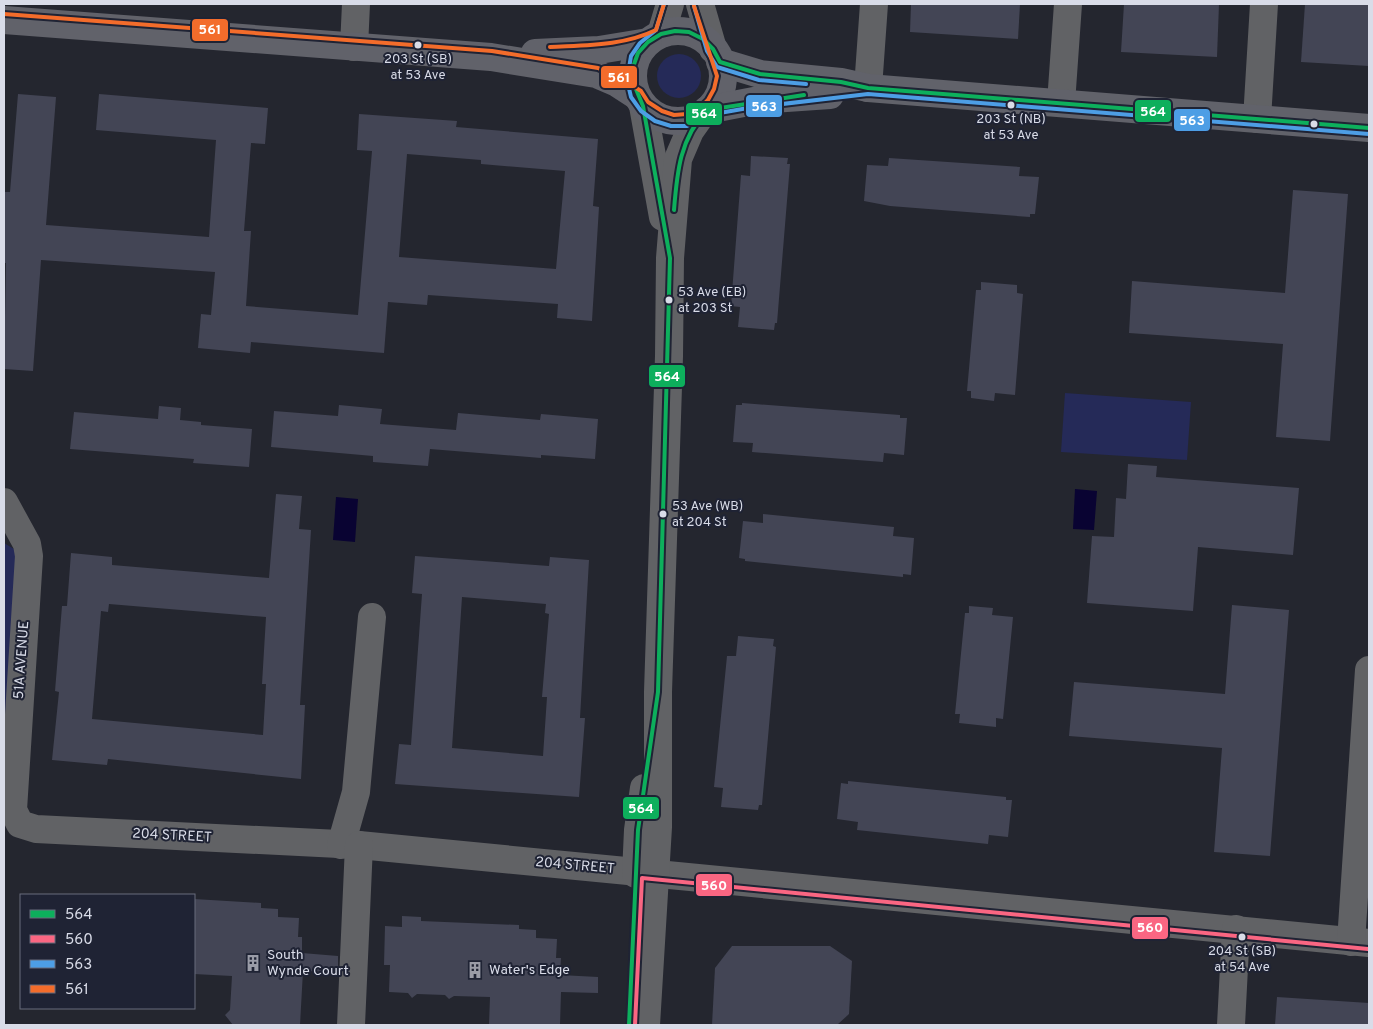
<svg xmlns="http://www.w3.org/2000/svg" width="1373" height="1029" viewBox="0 0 1373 1029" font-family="Overpass,sans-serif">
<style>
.green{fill:#252a58}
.water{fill:#090332}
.building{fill:#434555;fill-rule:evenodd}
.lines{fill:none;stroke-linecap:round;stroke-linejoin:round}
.minor{stroke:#616265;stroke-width:28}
.major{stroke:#61626a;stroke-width:28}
.bus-1-casing{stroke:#1f2334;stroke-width:8}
.bus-2-casing{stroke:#1f2334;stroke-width:8}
.bus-3-casing{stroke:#1f2334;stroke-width:8}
.bus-4-casing{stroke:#1f2334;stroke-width:8}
.bus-1{stroke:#0daf5c;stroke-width:4}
.bus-2{stroke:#fa6682;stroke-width:4}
.bus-3{stroke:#4d9ee5;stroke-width:4}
.bus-4{stroke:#f36c2b;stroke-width:4}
.bus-dot{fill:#d9dce8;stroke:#1f2334;stroke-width:2}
.labels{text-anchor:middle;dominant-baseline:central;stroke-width:4;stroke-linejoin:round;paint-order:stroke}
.bus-label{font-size:13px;fill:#d9dce8;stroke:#1f2334}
.street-label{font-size:14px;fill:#d9dce8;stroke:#1f2334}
.poi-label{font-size:14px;fill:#d9dce8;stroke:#1f2334;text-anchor:start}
.line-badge{stroke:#1f2334;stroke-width:2}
.badge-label{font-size:14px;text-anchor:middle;font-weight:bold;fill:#fff}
</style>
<rect width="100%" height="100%" fill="#24262f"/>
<g class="green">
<circle cx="679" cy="76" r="22"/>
<polygon points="1065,393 1191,402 1187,460 1061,452"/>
<polygon points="4,543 14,549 18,555 4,753"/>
</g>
<g class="water">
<polygon points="1075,489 1097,491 1094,530 1073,529"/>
<polygon points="336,497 358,499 355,542 333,540"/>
</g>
<g class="building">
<polygon points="911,4 1020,4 1018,39 910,32"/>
<polygon points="1124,4 1219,4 1217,57 1121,52"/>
<polygon points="1305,4 1369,4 1369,66 1301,62"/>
<path d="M18 94 56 97 46 225 209 237 216 140 96 130 99 94 268 108 265 144 251 143 244 231H251L246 306 358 315 372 151 357 150 359 114 457 121 456 127 598 139 593 206 599 207 592 321 557 318 558 304 428 295 427 305 388 302 384 353 251 342 250 353 198 348 201 314 211 315 215 272 41 260 33 371 4 369 6 263H4V192H10ZM407 154 481 160V164L565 171 556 269 399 257Z"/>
<polygon points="751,156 788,158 787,164 790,164 777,323 775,323 774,330 738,327 740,307 731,306 741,175 750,176"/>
<polygon points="889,158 1020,167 1019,176 1039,177 1035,214 1030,214 1030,217 890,206 864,201 867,165 888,166"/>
<polygon points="1293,190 1348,194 1330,441 1276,437 1283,344 1129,333 1132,281 1285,293"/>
<polygon points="981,282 1017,285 1017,293 1023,294 1015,395 995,393 994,401 971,398 971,391 967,391 976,290 981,290"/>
<polygon points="742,403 900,415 900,418 907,418 904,455 884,453 883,462 752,452 753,443 733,442 736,405 742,405"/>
<polygon points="339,405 382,409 380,424 456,430 458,413 540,420 541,414 598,419 595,459 541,455 541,458 430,449 428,466 373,462 373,456 271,447 274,411 338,416"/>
<polygon points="159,406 181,408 180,420 201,422 201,425 252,429 249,467 193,463 194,459 70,449 74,412 158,419"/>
<polygon points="1128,464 1157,466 1156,477 1299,488 1293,555 1198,547 1193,611 1087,603 1092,536 1114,537 1116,498 1126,499"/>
<path d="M276 494 302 496 299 529 311 530 300 705H305L301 779 108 759 107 765 52 760 59 692 55 691 62 606H67L71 553 112 557V565L269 578ZM109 604 266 617 262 684H266L263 735 92 719 101 611 108 612Z"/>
<polygon points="763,514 894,527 893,536 914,538 911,575 903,574 903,577 745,561 745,559 739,558 743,521 763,523"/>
<path d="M415 556 549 566 550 557 589 560 580 718H585L579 797 395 784 399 744 411 745 422 594 412 593ZM462 597 546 604 545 613 549 614 542 697H547L543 756 452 748Z"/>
<polygon points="1232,605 1289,610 1270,856 1214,852 1222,748 1069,736 1074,682 1225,694"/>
<polygon points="969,606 993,608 992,615 1013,617 1003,719 996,718 996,727 959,723 960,714 955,714 965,613 969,613"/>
<polygon points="738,636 774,639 773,646 776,647 762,805 759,805 758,810 721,807 723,788 714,787 727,656 736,656"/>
<polygon points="848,781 1006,797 1006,800 1012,800 1008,837 989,835 988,844 857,830 858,822 837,819 841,783 848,784"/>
<polygon points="194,899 261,903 261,908 278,909 278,917 299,918 298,937 302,937 302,953 338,956 338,972 303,971 300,1025 233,1025 225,1015 230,1010 232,976 194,974"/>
<polygon points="402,916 421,917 421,921 519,925 519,929 536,930 536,938 557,939 556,958 561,958 560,975 598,977 598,993 561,992 560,1025 489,1025 490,997 454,996 449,999 445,995 417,994 412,998 408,993 389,992 390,965 384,965 385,926 402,927"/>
<polygon points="732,946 830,946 852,961 849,1014 837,1025 712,1025 715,968"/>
<polygon points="1277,997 1369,1003 1369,1025 1275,1025"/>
</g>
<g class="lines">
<g class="minor">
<polyline points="700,4 713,49"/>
<polyline points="661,34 670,4"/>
<polyline points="354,47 356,4"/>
<polyline points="868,88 874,4"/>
<polyline points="1061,103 1068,4"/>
<polyline points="643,106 663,217"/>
<polyline points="1257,119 1264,4"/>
<polyline points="4,502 27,544 29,556 13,810 20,824 36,829 359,845 1369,943"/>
<polyline points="341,845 356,792 372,617"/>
<polyline points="636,874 638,830 644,788"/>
<polyline points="1351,942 1369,670"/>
<polyline points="351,1025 359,845"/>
<polyline points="646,1025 658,827 658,692 669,356 670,258 678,159 690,131 702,114"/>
<polyline points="1231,1025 1236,929"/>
</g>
<g class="major">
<polyline points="4,20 491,57 596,74 617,83 637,96"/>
<circle cx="678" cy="76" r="45"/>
<polyline points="535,53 599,50 648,42"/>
<polyline points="720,62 760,74 841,82 868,88 1369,128"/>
<polyline points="707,110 759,100 830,95"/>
</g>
<g class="bus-1-casing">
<g id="bus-1">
<path d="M674 210C677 172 680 138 707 110L804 95"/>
<polyline points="629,1025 638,830 658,692 670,258 643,106 633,82 633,67 638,53 648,42 661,34 675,31 689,32 703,39 713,49 720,62 760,74 841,82 868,88 1369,128"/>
</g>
</g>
<g class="bus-2-casing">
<polyline id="bus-2" points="635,1025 642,878 1368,949"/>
</g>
<g class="bus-3-casing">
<g id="bus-3">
<polyline points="664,4 656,30 640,43 631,56 627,80 631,97 641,111 655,121 671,126 687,126 714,114 748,108 868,94 1369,134"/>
<polyline points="694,6 707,51 717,67 759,80 806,84"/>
</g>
</g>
<g class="bus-4-casing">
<g id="bus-4">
<polyline points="4,14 492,51 598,68 620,78 641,91 648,102 662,111 674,115 687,114 699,109 708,100 714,89 717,76 694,6"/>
<path d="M550 47C586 45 623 46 656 30L664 4"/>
</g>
</g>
<use href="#bus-1" class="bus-1"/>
<use href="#bus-2" class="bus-2"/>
<use href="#bus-3" class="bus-3"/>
<use href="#bus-4" class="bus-4"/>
</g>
<defs>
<g id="building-bare" transform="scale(1.35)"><path d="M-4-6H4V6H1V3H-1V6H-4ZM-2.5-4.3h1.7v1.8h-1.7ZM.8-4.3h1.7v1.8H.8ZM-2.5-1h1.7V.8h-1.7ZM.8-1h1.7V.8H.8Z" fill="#9a9ca7" stroke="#1f2334" stroke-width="2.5" paint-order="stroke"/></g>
</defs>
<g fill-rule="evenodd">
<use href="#building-bare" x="253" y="963"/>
<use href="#building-bare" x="475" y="970"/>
</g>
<g class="bus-dot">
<circle cx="418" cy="45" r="4.5"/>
<circle cx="1011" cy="105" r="4.5"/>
<circle cx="1314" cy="124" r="4.5"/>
<circle cx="669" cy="300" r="4.5"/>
<circle cx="663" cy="514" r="4.5"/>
<circle cx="1242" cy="937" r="4.5"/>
</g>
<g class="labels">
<g class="bus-label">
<text x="418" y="60">203 St (SB)<tspan x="418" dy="16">at 53 Ave</tspan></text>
<text x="1011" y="120">203 St (NB)<tspan x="1011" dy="16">at 53 Ave</tspan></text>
<text x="678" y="293" text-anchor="start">53 Ave (EB)<tspan x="678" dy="16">at 203 St</tspan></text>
<text x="672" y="507" text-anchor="start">53 Ave (WB)<tspan x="672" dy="16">at 204 St</tspan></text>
<text x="1242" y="952">204 St (SB)<tspan x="1242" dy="16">at 54 Ave</tspan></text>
</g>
<g class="street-label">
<text transform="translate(22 660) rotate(-86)">51A AVENUE</text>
<text transform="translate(172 836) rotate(3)">204 STREET</text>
<text transform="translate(575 866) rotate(5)">204 STREET</text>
</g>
<g class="poi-label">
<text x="267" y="955">South<tspan x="267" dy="16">Wynde Court</tspan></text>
<text x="489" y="970">Water's Edge</text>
</g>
</g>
<g class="line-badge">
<rect x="191" y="18" width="38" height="24" rx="5" fill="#f36c2b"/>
<rect x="600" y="65" width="38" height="24" rx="5" fill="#f36c2b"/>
<rect x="745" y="94" width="38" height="24" rx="5" fill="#4d9ee5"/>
<rect x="1134" y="99" width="38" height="24" rx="5" fill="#0daf5c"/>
<rect x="685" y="102" width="38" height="24" rx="5" fill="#0daf5c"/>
<rect x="1173" y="108" width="38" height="24" rx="5" fill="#4d9ee5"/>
<rect x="648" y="364" width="38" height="24" rx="5" fill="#0daf5c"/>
<rect x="622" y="796" width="38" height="24" rx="5" fill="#0daf5c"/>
<rect x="695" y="873" width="38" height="24" rx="5" fill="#fa6682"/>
<rect x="1131" y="916" width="38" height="24" rx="5" fill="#fa6682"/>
</g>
<g class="badge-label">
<text x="210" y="34">561</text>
<text x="619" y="82">561</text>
<text x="764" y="111">563</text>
<text x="1153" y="116">564</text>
<text x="704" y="118">564</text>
<text x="1192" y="125">563</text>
<text x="667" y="381">564</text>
<text x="641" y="813">564</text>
<text x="714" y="890">560</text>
<text x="1150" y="932">560</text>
</g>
<rect width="1373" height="1029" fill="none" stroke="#d9dce8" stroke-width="10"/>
<rect x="20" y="894" width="175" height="115" fill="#1f2334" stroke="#696d7c"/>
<rect x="30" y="910" width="25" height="8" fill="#0daf5c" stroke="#696d7c"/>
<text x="65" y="919" font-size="15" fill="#d9dce8">564</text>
<rect x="30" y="935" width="25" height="8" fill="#fa6682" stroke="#696d7c"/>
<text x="65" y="944" font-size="15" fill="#d9dce8">560</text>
<rect x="30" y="960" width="25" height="8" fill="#4d9ee5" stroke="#696d7c"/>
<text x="65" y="969" font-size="15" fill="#d9dce8">563</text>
<rect x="30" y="985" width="25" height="8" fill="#f36c2b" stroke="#696d7c"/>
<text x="65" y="994" font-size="15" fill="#d9dce8">561</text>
</svg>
